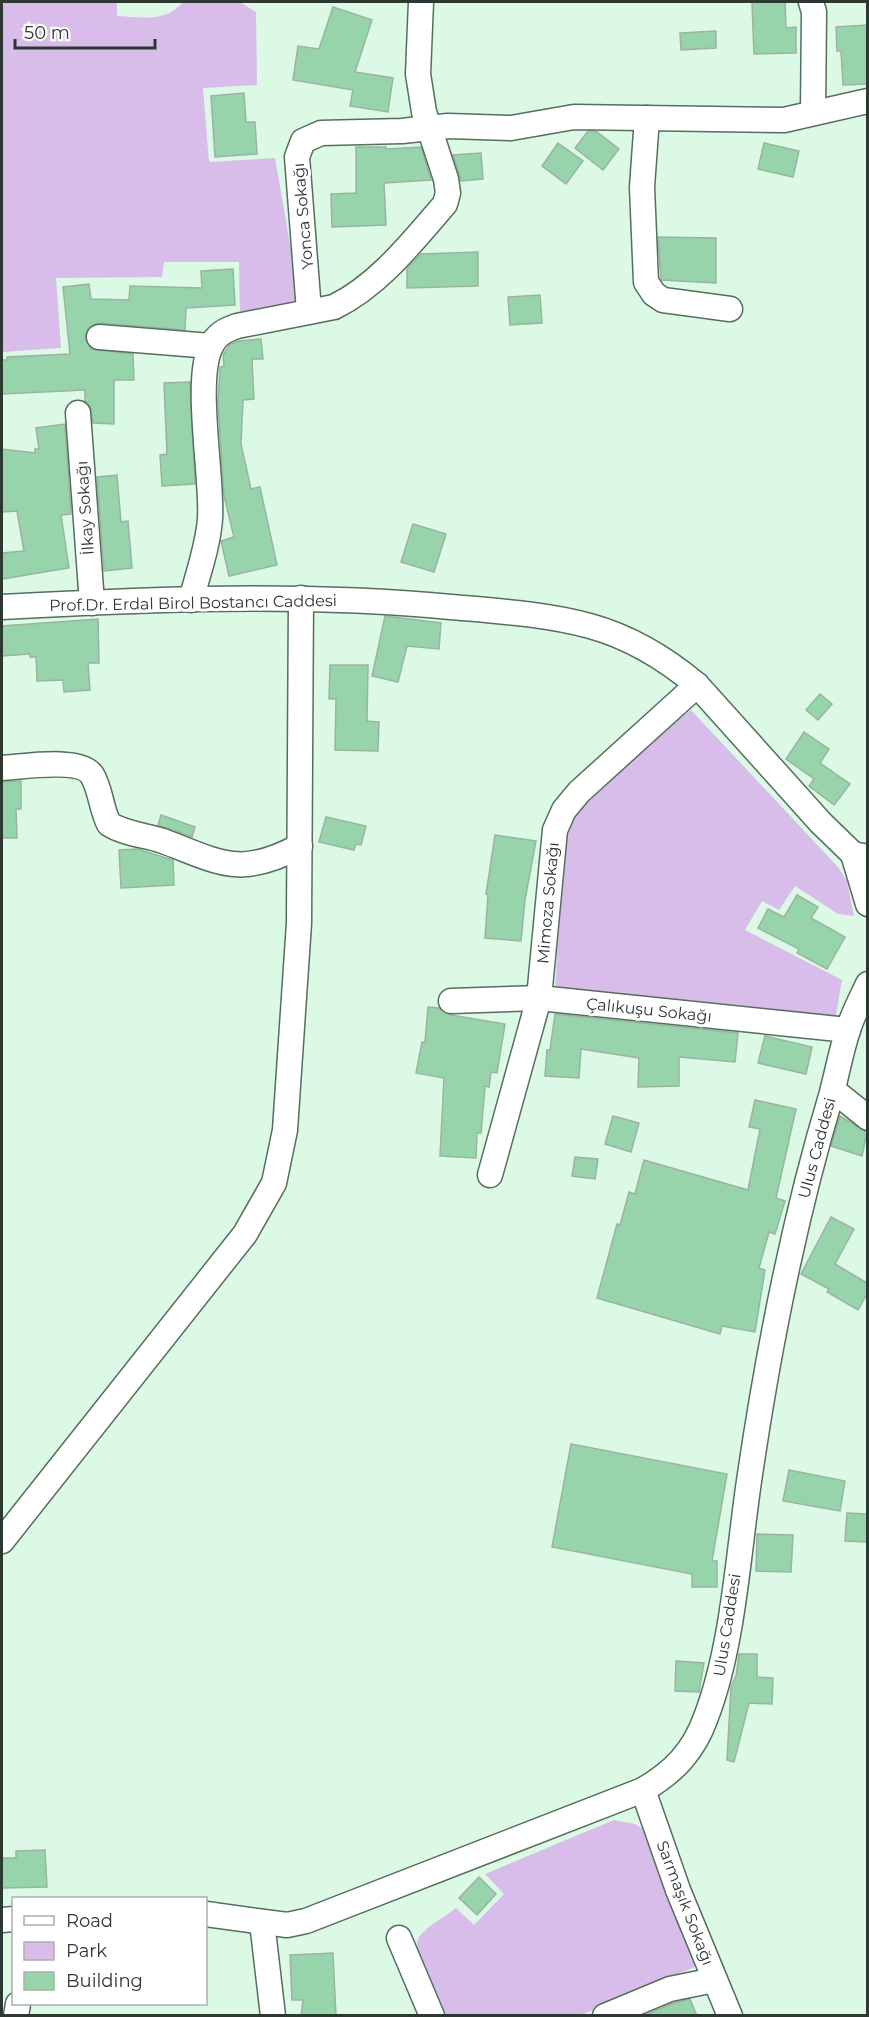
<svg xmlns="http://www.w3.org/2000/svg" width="869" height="2017" font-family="Montserrat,sans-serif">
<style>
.green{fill:#d8bcea}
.building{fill:#97d4ab;stroke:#99b4a1;stroke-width:1.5}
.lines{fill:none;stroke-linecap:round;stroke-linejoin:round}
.minor-casing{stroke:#556e5d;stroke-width:27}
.minor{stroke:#fff;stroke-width:24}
.labels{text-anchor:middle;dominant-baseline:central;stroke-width:6;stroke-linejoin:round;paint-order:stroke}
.street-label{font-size:16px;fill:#2d3831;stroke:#fff}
</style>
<rect width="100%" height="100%" fill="#dcf9e5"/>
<g class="green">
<path d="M2,2h115v14c24,1 49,7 66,-14h57l16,10 1,73 -54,3 6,74 66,-4 16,92 5,57 -56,7 -1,-52h-75l-2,15 -106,1 5,70 -59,4z"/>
<polygon points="691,710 838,867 847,881 854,916 838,914 795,886 779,910 762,901 745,930 842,980 835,1020 555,993 563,843 567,824 578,809 664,729"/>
<path d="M614,1820l21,4 12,7 50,135 -116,49h-139c-6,-14 -32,-66 -23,-78 8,-11 26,-20 37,-29l18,17 30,-31 -19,-20z"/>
</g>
<g class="building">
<polygon points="752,2 785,2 786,28 796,27 796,53 754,54"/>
<polygon points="333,7 372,20 355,72 393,78 388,112 350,106 353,90 293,80 298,46 319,49"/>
<polygon points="867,25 867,84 843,85 841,51 837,51 836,27"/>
<polygon points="716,31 716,48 681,50 680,33"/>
<polygon points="244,93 246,122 255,122 257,154 215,157 211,96"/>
<polygon points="588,131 597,132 619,149 603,170 575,148"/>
<polygon points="558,143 583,161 566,184 542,166"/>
<polygon points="764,143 799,151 793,177 758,169"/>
<polygon points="356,147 386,147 386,149 421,147 431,180 384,183 386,225 332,227 331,194 356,193"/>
<polygon points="481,153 483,179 461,181 453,155"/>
<polygon points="658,237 716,238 716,283 661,280"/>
<polygon points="478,252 478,286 407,288 407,269 421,254"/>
<polygon points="233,269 235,305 186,308 185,330 100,323 88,328 85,336 91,349 133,354 134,380 114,380 114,424 93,423 90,406 85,401 85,390 2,394 2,360 7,360 7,357 70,354 63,287 89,284 91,299 129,300 130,286 202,288 201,271"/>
<polygon points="540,295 542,323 510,325 508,297"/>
<polygon points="261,339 263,359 252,359 254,399 243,400 241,444 251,489 260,487 277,565 229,576 221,541 234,537 224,496 218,403 220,367 224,366 223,355 230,344 238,341"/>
<polygon points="190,382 195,484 162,486 160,455 167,454 164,383"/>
<polygon points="65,424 71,514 61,515 69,568 2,579 2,553 24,551 17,511 2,512 2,449 35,453 35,449 39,449 36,428"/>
<polygon points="117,475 121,522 128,521 132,568 104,571 97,477"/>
<polygon points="413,524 446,534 434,572 401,562"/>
<polygon points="385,616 441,623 439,649 407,646 398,682 372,676"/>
<polygon points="98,619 99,663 88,663 90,690 64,692 63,680 37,681 36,657 30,657 30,654 2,656 2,626"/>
<polygon points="330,665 368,665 367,721 379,722 378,751 335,750 336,699 329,699"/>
<polygon points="820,694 832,704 818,720 806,710"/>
<polygon points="804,732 829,749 820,763 850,784 834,805 809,786 814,779 786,759"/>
<polygon points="21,781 21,809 16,809 17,838 2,838 2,782"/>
<polygon points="161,815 195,827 192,837 158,825"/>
<polygon points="326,817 366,826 361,845 356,844 354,850 319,842"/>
<polygon points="495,835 536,841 525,900 521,941 485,938 488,895 486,894"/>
<polygon points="137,849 173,860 174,885 121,888 119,850"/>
<polygon points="797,895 818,907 811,918 845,937 827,969 797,953 799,949 758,928 768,909 784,917"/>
<polygon points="428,1007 439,1008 451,1015 505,1024 497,1073 491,1072 489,1087 485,1086 481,1133 477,1133 476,1158 440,1156 444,1078 416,1073 422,1042 425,1042"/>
<polygon points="555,1014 738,1033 735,1062 679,1057 679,1086 638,1087 639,1058 581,1049 579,1078 545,1076 547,1050 550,1050"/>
<polygon points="765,1036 812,1047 806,1074 758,1063"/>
<polygon points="755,1100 796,1109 776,1198 785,1201 775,1234 769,1232 759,1268 765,1270 755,1332 722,1326 720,1334 597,1298 617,1224 620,1225 629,1192 635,1194 644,1160 748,1190 760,1129 749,1127"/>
<polygon points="613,1116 639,1123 631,1152 605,1144"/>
<polygon points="840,1116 867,1132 862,1156 831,1146"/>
<polygon points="575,1157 598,1159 595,1179 572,1176"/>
<polygon points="831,1217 854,1229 835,1264 867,1283 867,1294 858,1310 827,1292 829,1289 801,1274"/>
<polygon points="571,1444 727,1474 712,1561 717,1561 717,1587 692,1587 692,1574 552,1547"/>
<polygon points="789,1470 845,1481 840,1511 783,1501"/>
<polygon points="847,1513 867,1514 867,1542 845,1541"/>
<polygon points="757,1534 793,1535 791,1572 756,1571"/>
<polygon points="739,1654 757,1654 757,1677 773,1678 772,1704 749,1703 734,1762 727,1760 731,1687 736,1676"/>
<polygon points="676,1661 704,1663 699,1692 675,1691"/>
<polygon points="45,1850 47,1887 2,1888 2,1858 16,1858 16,1851"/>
<polygon points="479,1877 496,1894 477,1915 459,1898"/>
<polygon points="333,1953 336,2016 301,2016 303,2000 292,2000 290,1955"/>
<polygon points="690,1999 697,2016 643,2016 674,2003"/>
</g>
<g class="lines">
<defs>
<g id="minor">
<polyline points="811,2 814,12 813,113"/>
<polyline points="647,118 642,187 646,282 654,294 663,300 730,309"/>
<polyline points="309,311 297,157 303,141 321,133 402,131 448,126 511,128 574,117 784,120 868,101"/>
<polyline points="99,337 211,346"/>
<polyline points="78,413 92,603"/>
<path d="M191,600c7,-26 17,-54 19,-81 3,-40 -17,-143 2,-175 6,-10 13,-14 25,-18l97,-19c45,-22 79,-66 111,-103l3,-11 -2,-14 -22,-67 -6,-38 3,-72"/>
<path d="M2,607c149,-8 299,-14 449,0 46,4 94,7 139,19 40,11 75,32 107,59l124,138 32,31 15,3"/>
<path d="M2,768c20,-1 78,-11 90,7 9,15 9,34 17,49 16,10 36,11 54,17 58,22 77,37 137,5"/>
<polyline points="853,854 868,904"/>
<polyline points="451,1001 539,998 848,1030"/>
<polyline points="833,1090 868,1118"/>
<polyline points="490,1175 539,998 555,830 564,810 579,792 697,685"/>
<polyline points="2,1541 245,1234 274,1183 285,1130 299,923 301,598"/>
<polyline points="643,1790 678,1890 730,2016"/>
<path d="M206,1914l81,11 19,-4 337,-131c31,-18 51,-39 63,-73 27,-70 32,-161 43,-236 19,-130 44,-259 82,-385 6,-22 10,-45 17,-66 5,-16 13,-31 20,-46"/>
<polyline points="2,1920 14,1919"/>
<polyline points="262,1922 273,2016"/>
<polyline points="399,1938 432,2016"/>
<polyline points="16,2016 18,2004"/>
<polyline points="605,2016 670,1989 714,1980"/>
</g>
</defs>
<use href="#minor" class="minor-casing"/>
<use href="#minor" class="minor"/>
</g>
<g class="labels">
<g class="street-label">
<text transform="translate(303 216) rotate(-95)">Yonca Sokağı</text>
<text transform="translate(85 508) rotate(-94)">İlkay Sokağı</text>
<text transform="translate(193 603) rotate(-1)">Prof.Dr. Erdal Birol Bostancı Caddesi</text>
<text transform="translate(548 903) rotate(-85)">Mimoza Sokağı</text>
<text transform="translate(649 1010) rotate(6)">Çalıkuşu Sokağı</text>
<text transform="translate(817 1148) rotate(-75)">Ulus Caddesi</text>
<text transform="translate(727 1625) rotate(-81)">Ulus Caddesi</text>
<text transform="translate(685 1903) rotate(69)">Sarmaşık Sokağı</text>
</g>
</g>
<rect width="869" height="2017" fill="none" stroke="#2d3831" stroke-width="6"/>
<rect x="12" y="1897" width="195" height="108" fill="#ffffff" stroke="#abafad" stroke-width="1.5"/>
<rect x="24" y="1916" width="30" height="9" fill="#ffffff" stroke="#abafad" stroke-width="1.5"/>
<text x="66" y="1927" font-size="18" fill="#2d3831">Road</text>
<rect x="24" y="1942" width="30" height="18" fill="#d8bcea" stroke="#abafad" stroke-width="1.5"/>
<text x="66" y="1957" font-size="18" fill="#2d3831">Park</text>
<rect x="24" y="1972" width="30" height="18" fill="#97d4ab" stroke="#abafad" stroke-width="1.5"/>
<text x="66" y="1987" font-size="18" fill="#2d3831">Building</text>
<path d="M15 39v9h140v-9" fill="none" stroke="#2d3831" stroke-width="3"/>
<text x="24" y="39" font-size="18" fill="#2d3831" stroke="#ffffff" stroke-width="4.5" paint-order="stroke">50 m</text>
</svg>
